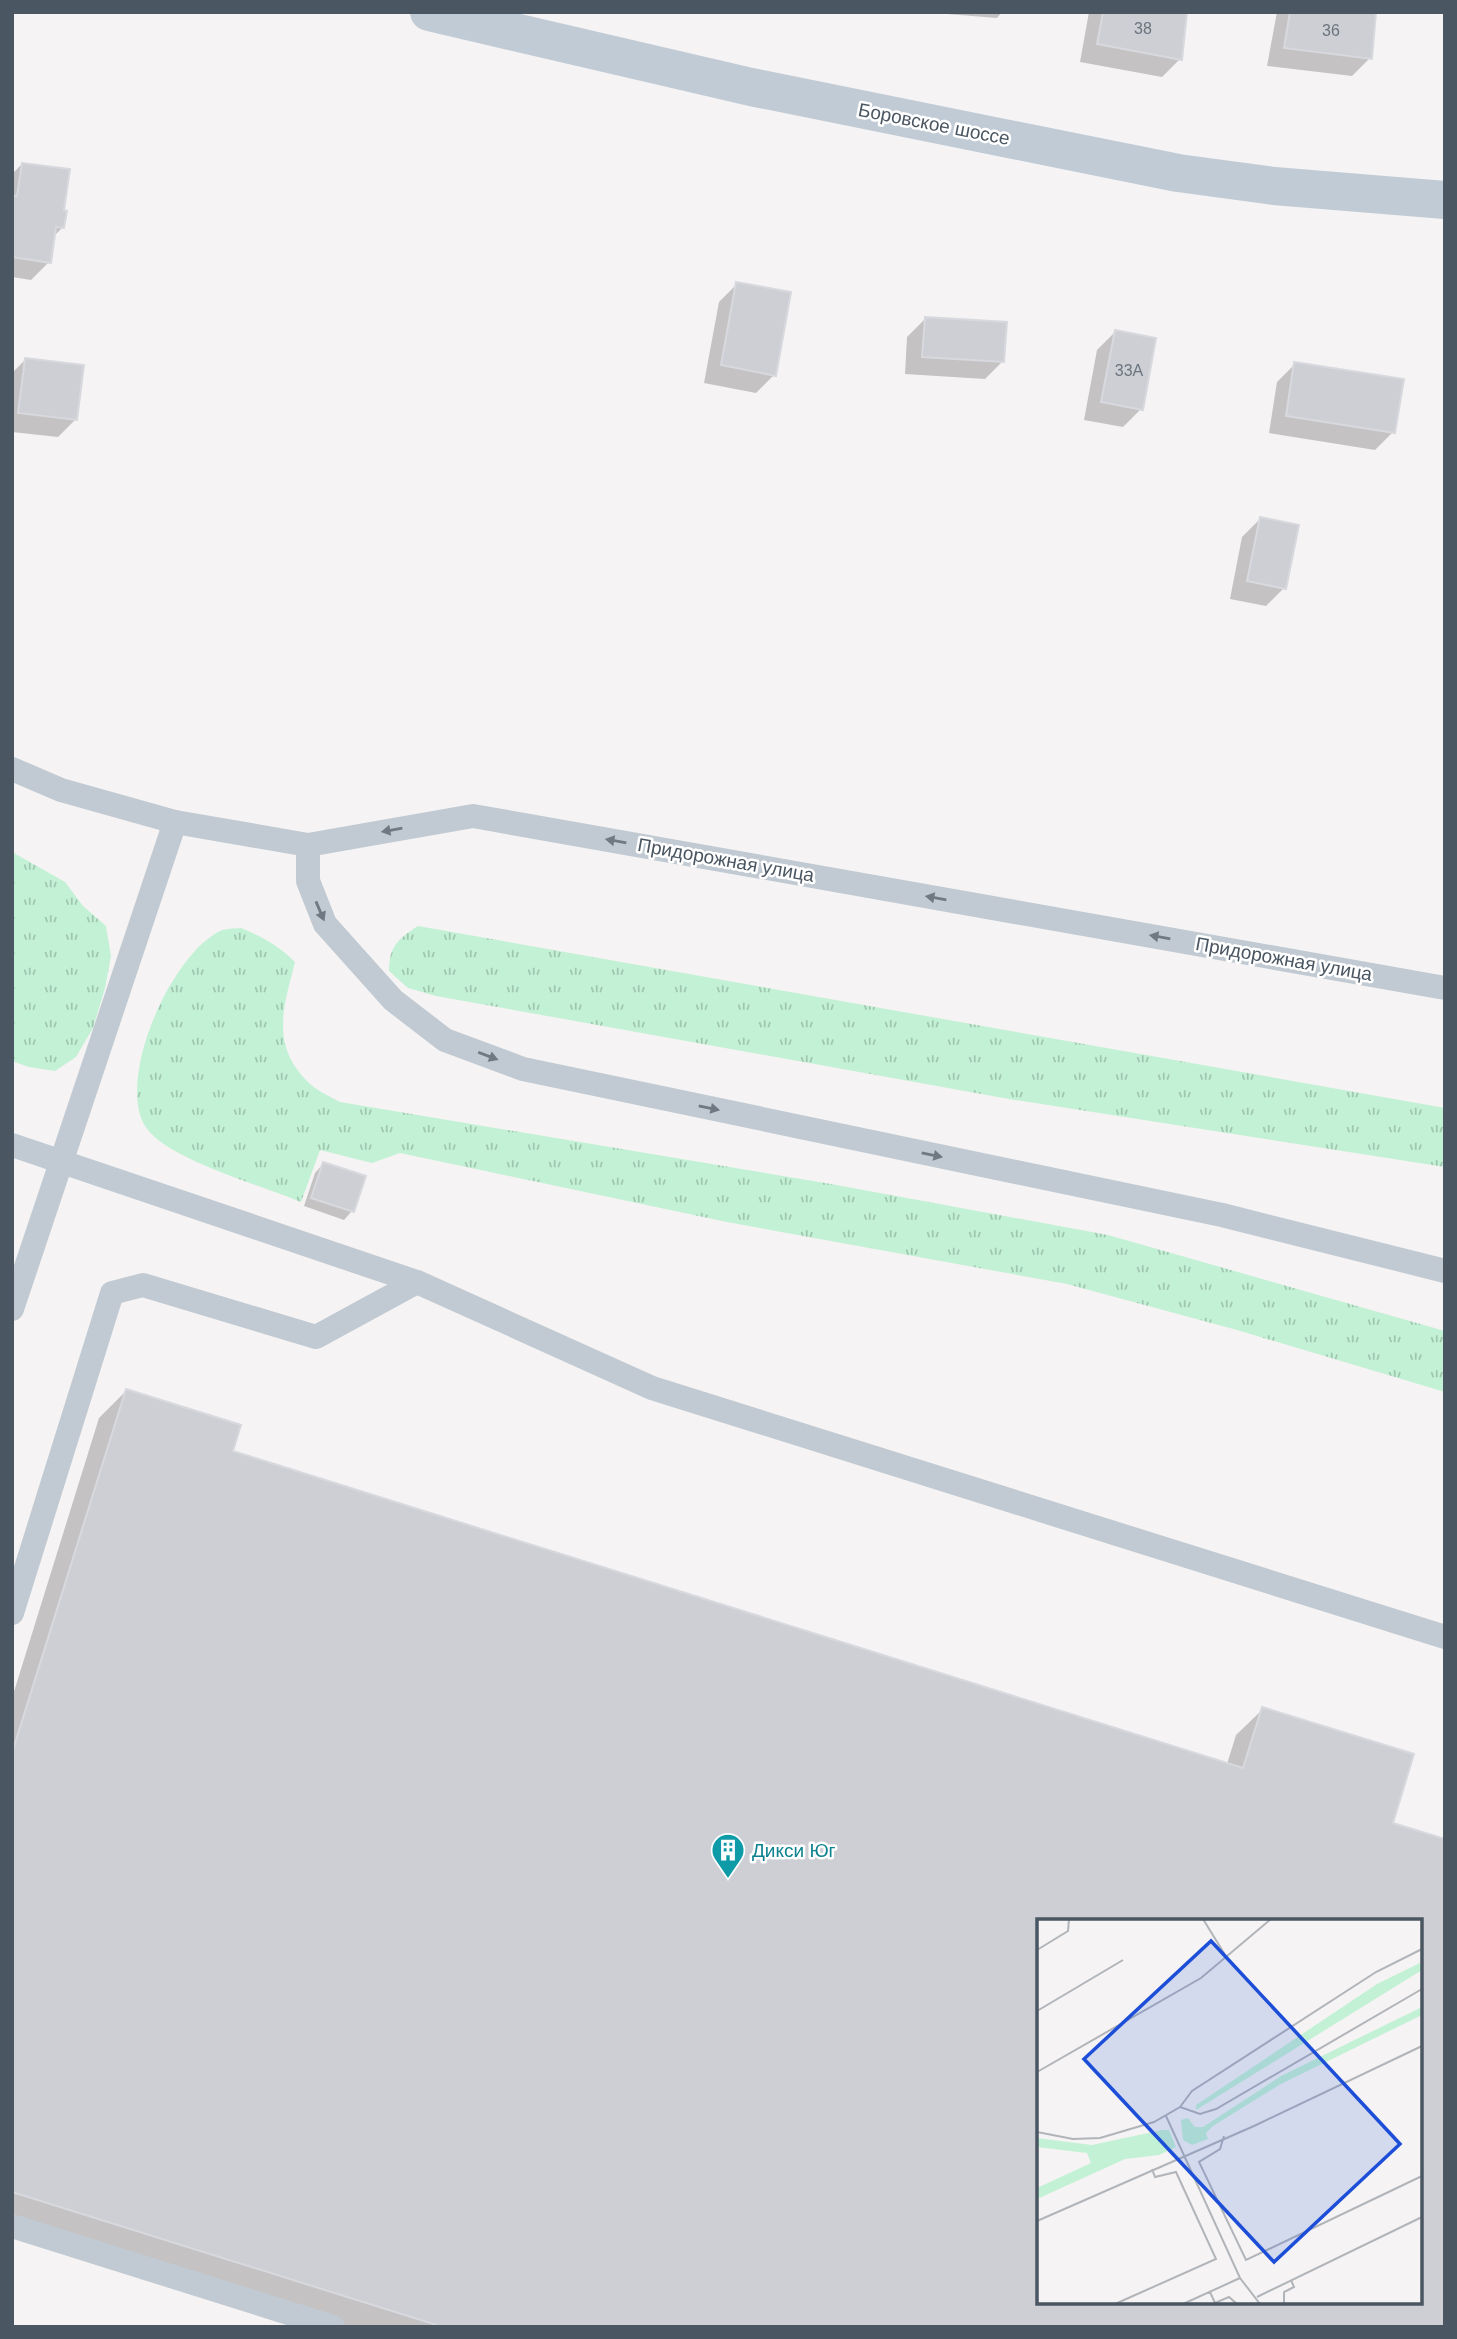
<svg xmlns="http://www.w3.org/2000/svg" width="1457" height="2339" font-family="Helvetica,sans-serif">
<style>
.grass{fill:url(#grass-tufts)}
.shadow{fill:#0003;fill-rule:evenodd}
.building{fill:#cdcfd5;stroke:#d7d9de;stroke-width:2;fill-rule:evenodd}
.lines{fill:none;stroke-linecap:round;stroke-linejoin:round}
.lane{stroke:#c1cad2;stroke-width:24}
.secondary{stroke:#c1cbd6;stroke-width:38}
.oneway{fill:#6e7983}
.labels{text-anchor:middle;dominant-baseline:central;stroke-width:5;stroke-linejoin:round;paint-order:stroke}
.number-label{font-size:16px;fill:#6b747e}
.street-label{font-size:19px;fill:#4a5661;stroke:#fff}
.culture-label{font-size:19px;fill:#0d838f;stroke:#fff;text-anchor:start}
.inset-road{fill:none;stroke:#b1b4b9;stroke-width:2}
.view{fill:#1d4ed8;fill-opacity:0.15;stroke:#1d4ed8;stroke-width:3.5}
.inset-edge{fill:none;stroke:#4a5661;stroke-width:3.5}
</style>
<defs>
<pattern id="grass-tufts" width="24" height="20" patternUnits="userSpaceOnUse" patternTransform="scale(1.75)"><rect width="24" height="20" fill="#c3f1d5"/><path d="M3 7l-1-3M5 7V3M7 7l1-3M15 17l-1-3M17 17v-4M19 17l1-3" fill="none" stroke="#a0c6b0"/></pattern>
</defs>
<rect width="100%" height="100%" fill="#f5f3f3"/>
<g class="grass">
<polygon points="12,852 65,882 83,906 106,926 111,956 105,988 93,1028 76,1057 55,1071 29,1067 12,1061"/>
<path d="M418,926l1027,182v59l-436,-68 -573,-103 -28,-8 -19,-17c0,-25 9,-32 29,-45z"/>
<path d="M241,928c22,9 38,18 54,34 -11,44 -25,81 12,119 8,9 22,15 33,21l491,82 277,51 337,96v61l-208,-62 -170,-46 -340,-62 -327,-69 -28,10 -52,-13 -19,52c-37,-16 -136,-43 -156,-76 -29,-49 27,-172 75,-195 6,-3 15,-2 21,-3z"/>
</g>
<g class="shadow">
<polygon points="922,12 1002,12 997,18"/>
<polygon points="1089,12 1185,12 1180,59 1162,77 1080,62"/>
<polygon points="1277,12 1374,12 1370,58 1352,76 1267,66"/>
<polygon points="22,164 62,211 63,227 52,238 49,262 31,280 12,277 12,174"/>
<polygon points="737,284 774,375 756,393 704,383 719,302"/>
<polygon points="926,318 1003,361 985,379 905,374 907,337"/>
<polygon points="1115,332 1141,409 1123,427 1084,420 1097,350"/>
<polygon points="25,360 76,419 58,437 12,432 12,373"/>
<polygon points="1295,364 1393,432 1375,450 1269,433 1277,382"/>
<polygon points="1260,519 1284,588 1266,606 1230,599 1242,537"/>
<polygon points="323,1164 352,1211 344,1220 304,1206 315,1173"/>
<path d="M126,1391l105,61 996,312 9,-29 27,-26 127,115 55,17v486h-1112l-321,-101v-528l87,-280zM1039,1921h381v381h-381z"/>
</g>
<g class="building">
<polygon points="1103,12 1187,12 1182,60 1097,44"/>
<polygon points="1290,12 1376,12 1372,59 1284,48"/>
<polygon points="22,163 70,169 64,210 67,211 64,228 56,227 51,263 12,257 12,195 17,196"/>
<polygon points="736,282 791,292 776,376 721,365"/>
<polygon points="925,317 1007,322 1004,362 922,357"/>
<polygon points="1115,330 1156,338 1143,410 1101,402"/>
<polygon points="25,358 84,365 77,420 18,413"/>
<polygon points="1294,362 1404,379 1395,433 1286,416"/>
<polygon points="1260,517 1299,525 1286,589 1247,581"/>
<polygon points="323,1162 366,1176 354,1212 311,1198"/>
<path d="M126,1389l115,36 -8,26 1010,317 19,-61 152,47 -21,69 52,16v488h-1002l-431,-135v-439zM1039,1921h381v381h-381z"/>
</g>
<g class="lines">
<g class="lane">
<polyline points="12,769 61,790 175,822 308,845 473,816 1445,988"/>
<polyline points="308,845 308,881 325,924 393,1000 445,1040 523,1069 1222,1215 1445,1271"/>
<polyline points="12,1145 417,1282 652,1388 1445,1637"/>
<polyline points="12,1309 175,822"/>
<polyline points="12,1613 112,1293 143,1285 316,1337 417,1282"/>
<polyline points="12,2226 333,2327"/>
</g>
<polyline class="secondary" points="429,12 751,87 1178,173 1274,186 1445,200"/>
</g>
<defs><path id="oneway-solid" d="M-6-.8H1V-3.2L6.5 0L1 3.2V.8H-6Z" transform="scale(1.75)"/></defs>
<g class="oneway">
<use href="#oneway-solid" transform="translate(392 830) rotate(170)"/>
<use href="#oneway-solid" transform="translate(616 841) rotate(-170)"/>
<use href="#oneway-solid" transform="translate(936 898) rotate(-170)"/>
<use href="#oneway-solid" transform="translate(320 911) rotate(67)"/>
<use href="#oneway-solid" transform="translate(1160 937) rotate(-170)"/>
<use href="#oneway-solid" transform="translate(488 1056) rotate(21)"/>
<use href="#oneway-solid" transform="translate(709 1108) rotate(12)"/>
<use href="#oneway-solid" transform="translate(932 1155) rotate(12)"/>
</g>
<defs>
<symbol id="building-pin" viewBox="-11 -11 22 30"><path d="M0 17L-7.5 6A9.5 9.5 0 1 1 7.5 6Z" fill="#0f9aa8" stroke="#fff"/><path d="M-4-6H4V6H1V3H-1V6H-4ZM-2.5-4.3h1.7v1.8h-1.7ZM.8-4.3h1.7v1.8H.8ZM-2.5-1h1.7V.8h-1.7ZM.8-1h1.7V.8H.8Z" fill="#fff"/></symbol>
</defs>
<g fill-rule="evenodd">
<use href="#building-pin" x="709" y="1831" width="38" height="52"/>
</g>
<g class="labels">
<g class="number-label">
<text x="1143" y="28">38</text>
<text x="1331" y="30">36</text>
<text x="1129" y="370">33А</text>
</g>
<g class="street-label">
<text transform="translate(934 124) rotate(11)">Боровское шоссе</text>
<text transform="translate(726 860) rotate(10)">Придорожная улица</text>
<text transform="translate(1284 959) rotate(10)">Придорожная улица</text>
</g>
<g class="culture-label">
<text x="752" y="1850">Дикси Юг</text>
</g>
</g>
<g transform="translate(1037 1919)">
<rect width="385" height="385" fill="#f5f3f3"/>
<path d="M385,43v8l-226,140v-5l181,-121zM385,88v8l-141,69 -68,42 -7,7 2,6 -16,6 -9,-5 -2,-20 7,-2 7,9h8l78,-51zM125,211h7l7,17 -17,8 -34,4 -88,40v-11l54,-25 -4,-10 -50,-6v-9l55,7z" fill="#c3f1d5"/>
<path class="inset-road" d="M166,0l24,39M0,31l31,-19 1,-12M0,92l86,-51M0,153l164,-94 70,-59M143,188l20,7 16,-5 206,-120M129,197l74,162 20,26M0,213l36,7 27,-1 54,-16 26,-15 12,-16 184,-119 46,-23M187,217l-4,13 -21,13 47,98 176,-84M0,302l217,-95 168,-80M173,373l5,11 14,-6 8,7M220,378l165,-80M78,385l101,-45 -40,-87 -21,5 -3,-8M146,385l57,-26M247,385v-12l10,-5 -3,-7"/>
<path class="view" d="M174,22l189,203 -126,118 -190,-203z"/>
<rect width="385" height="385" class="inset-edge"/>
</g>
<rect width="1457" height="2339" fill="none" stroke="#4a5661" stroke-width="28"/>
</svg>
